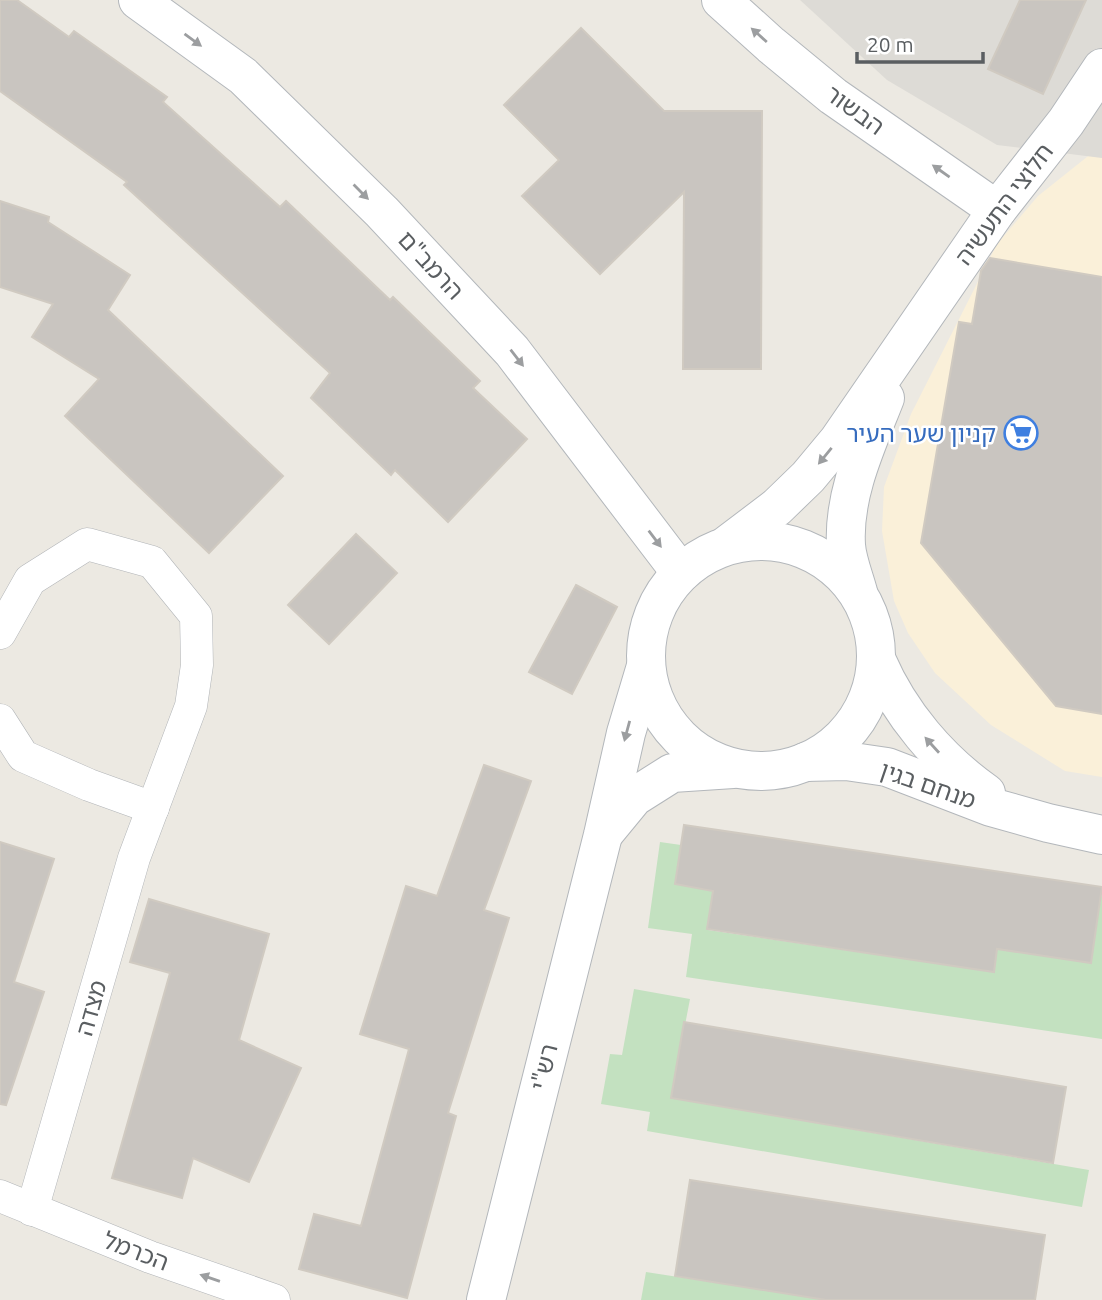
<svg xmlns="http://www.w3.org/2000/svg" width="1102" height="1300" font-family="Ubuntu,'Noto Sans Hebrew',sans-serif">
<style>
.commercial{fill:#faf0d9}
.industrial{fill:#dddbd6}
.green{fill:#c3e1c0}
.building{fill:#c9c5c0;stroke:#d0cac1;stroke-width:2}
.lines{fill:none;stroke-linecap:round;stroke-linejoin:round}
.street-casing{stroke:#b2b5b8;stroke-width:33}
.secondary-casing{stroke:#b3b7bb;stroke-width:40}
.street{stroke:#fff;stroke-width:32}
.secondary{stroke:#fff;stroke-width:38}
.oneway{fill:#9c9ea0}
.labels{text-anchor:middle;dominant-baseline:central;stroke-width:5;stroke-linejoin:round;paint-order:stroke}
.street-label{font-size:24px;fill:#5a5e61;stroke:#fff}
.shop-label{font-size:24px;fill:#366cbe;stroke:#fff;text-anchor:end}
</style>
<rect width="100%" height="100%" fill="#ece9e2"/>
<polygon class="commercial" points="1102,145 1102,777 1065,771 991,725 935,673 908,633 894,601 882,531 884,487 911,414 997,244 1038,196"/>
<polygon class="industrial" points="800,0 1102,0 1102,158 997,145 887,80"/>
<g class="green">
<polygon points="660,842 681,845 675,884 713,891 708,930 994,972 997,949 1091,963 1102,891 1102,1039 686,977 692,934 648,928"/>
<polygon points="634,989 690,999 671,1098 1089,1170 1082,1207 647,1131 650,1112 601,1104 610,1054 622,1055"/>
<polygon points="646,1272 826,1300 641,1300"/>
</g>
<g class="building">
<polygon points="0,0 17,0 69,37 74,31 167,97 163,102 280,207 286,201 390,300 393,297 480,381 473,388 527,439 448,522 395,470 391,475 311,398 330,373 124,185 127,182 0,91"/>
<polygon points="1020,0 1086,0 1043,94 988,69"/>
<polygon points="581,28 664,111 762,111 761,369 683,369 684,192 600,274 522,196 559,160 504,105"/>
<polygon points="0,201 49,217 48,222 130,275 108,310 283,476 209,553 65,416 99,379 32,337 53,304 0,287"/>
<polygon points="990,258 1102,277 1102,714 1056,706 921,543 959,322 972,324 981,271"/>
<polygon points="356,534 397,573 329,644 288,605"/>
<polygon points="576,585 617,607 572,694 529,672"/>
<polygon points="484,765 531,781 484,910 509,918 448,1113 456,1116 407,1298 299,1269 314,1214 361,1226 409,1049 360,1034 406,886 437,896"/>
<polygon points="684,825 1102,887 1091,963 997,949 994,972 707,929 713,891 675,884"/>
<polygon points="0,842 54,859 14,982 44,992 6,1105 0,1104"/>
<polygon points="149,899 269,934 239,1040 301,1068 249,1182 193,1158 182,1198 112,1178 170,973 130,962"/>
<polygon points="684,1022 1066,1087 1053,1163 671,1098"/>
<polygon points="690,1180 1045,1235 1035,1300 826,1300 675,1276"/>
</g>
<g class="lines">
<defs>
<g id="street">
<polyline points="0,633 30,580 87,544 152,562 196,616 197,665 191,706 134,858 32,1210"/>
<polyline points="0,720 23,756 89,785 153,808"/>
<polyline points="0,1196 150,1257 274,1300"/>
</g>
<g id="secondary">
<polyline points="138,0 243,76 382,212 512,351 681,573"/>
<polyline points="721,0 771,45 833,96 997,210"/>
<circle cx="761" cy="656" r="115"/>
<polyline points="727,545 777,507 808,477 838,441 997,210 1066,122 1102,68"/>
<path d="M858,592c-4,-15 -11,-32 -12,-47 -3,-51 21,-101 39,-147"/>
<path d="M877,661c23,53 62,99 109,132"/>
<polyline points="805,762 846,761 887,767 991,807 1048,823 1102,835"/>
<polyline points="606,831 634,797 672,773 733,769"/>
<polyline points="486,1300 603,835 626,733 646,666"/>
</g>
</defs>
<use href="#street" class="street-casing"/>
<use href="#secondary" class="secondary-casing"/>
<use href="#street" class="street"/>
<use href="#secondary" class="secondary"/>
</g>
<defs><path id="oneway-solid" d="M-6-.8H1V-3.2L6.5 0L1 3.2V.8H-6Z" transform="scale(1.75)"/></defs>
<g class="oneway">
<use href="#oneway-solid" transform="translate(759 35) rotate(-138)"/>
<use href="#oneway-solid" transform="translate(193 40) rotate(36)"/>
<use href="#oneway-solid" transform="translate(941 171) rotate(-145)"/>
<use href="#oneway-solid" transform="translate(361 192) rotate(45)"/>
<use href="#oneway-solid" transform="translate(517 358) rotate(52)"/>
<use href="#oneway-solid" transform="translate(825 456) rotate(129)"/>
<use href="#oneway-solid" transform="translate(655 539) rotate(53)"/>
<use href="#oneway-solid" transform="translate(627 731) rotate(105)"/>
<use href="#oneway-solid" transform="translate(932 745) rotate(-132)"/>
<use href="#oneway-solid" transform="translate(210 1278) rotate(-161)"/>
</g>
<defs>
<symbol id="supermarket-ring" viewBox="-11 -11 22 22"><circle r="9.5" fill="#fff" stroke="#3f7fe0" stroke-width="1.5"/><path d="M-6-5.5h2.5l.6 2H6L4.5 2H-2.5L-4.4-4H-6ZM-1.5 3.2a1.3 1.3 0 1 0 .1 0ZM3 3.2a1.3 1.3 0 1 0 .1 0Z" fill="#3f7fe0"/></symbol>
</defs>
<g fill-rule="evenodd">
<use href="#supermarket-ring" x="1002" y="414" width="38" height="38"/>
</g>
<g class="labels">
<g class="street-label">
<text transform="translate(855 110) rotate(36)">הבשור</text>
<text transform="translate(1004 204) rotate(-53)">חלוצי התעשיה</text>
<text transform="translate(431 265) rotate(47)">הרמב"ם</text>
<text transform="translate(928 785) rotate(19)">מנחם בגין</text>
<text transform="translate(91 1008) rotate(-74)">מצדה</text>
<text transform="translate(544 1067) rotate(-76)">רש"י</text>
<text transform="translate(136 1251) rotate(21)">הכרמל</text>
</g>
<g class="shop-label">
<text x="996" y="433">קניון שער העיר</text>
</g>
</g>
<path d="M857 52v10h126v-10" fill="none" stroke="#5a5e61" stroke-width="3.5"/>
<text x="867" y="52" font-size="21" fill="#5a5e61" stroke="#ffffff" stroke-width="5" paint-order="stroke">20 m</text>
</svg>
